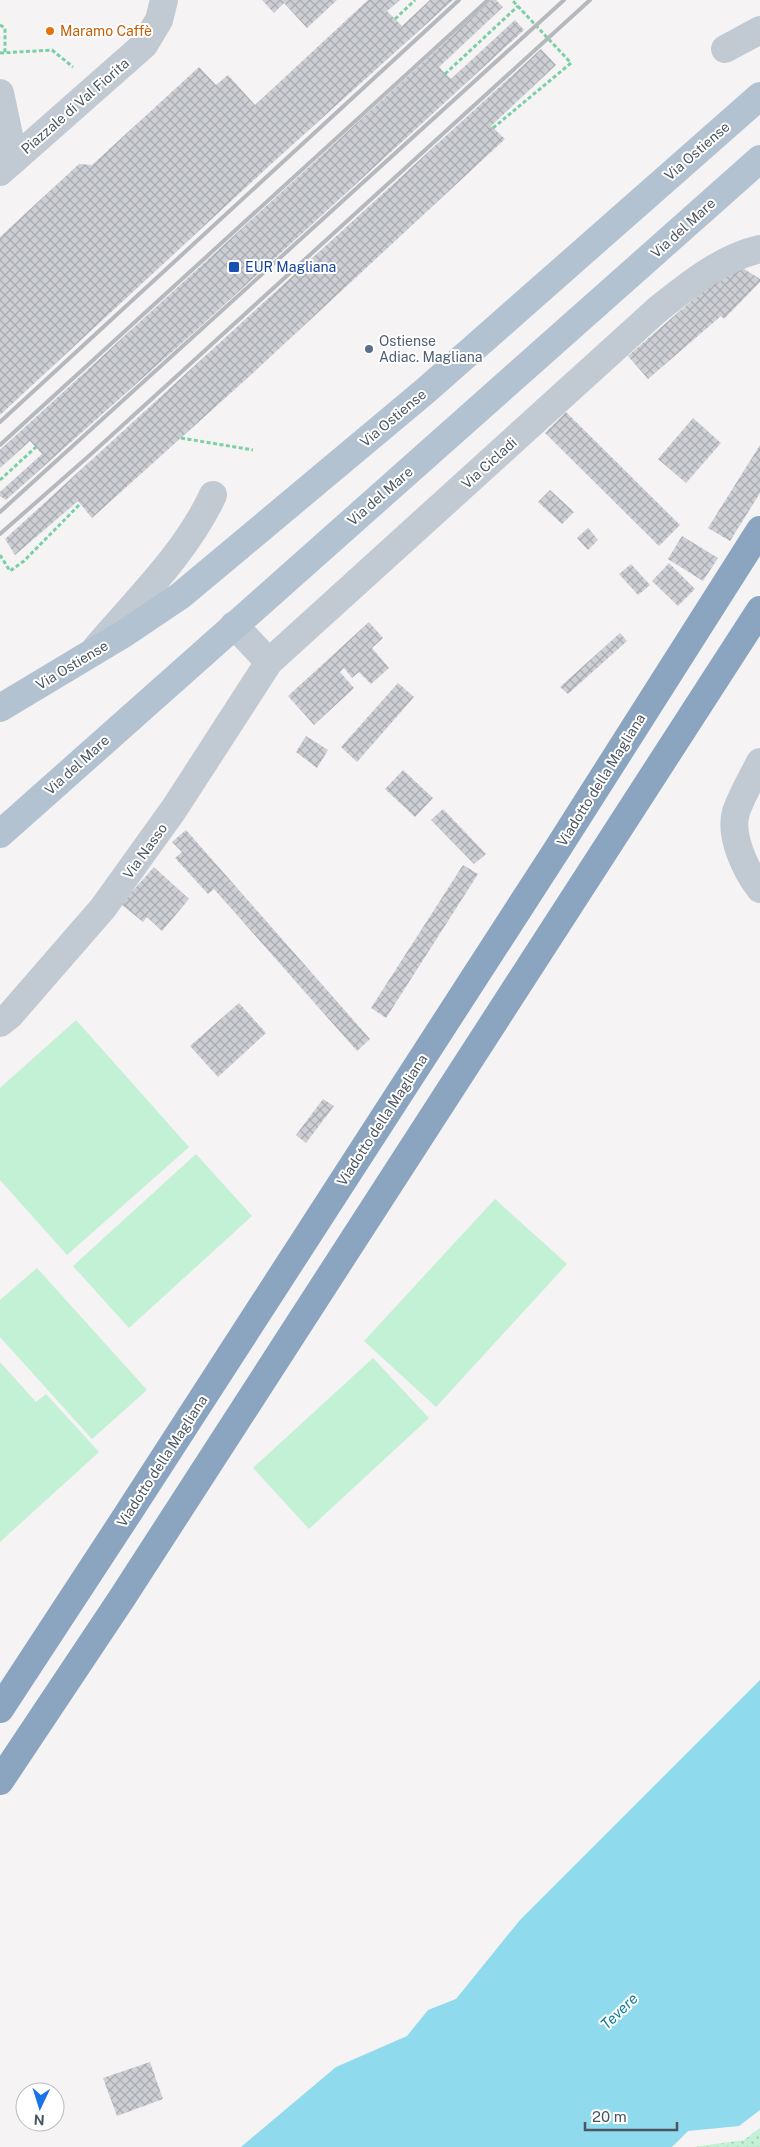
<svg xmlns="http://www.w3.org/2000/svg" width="760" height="2147" font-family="'Public Sans',sans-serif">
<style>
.green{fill:url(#green-dots)}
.pitch{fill:#c3f1d5}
.water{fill:#90daee}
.building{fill:url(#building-cross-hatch)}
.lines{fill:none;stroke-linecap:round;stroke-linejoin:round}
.path{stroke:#7ad0a6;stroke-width:3;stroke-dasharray:4 2.5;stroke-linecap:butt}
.minor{stroke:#c1cad2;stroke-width:28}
.major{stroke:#b3c2d1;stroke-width:28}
.highway{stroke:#8ba5c1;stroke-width:28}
.rail{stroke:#b5b8bd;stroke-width:4}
.food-dot{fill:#e8710a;stroke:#fff;stroke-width:2}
.transit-dot{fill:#1a4fb4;stroke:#fff;stroke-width:2}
.service-dot{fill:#5c6f8a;stroke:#fff;stroke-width:2}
.labels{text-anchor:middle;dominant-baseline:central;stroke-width:4;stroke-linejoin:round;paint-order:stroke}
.food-label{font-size:14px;fill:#c56008;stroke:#fff;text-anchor:start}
.street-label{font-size:14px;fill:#4a5661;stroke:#fff}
.transit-label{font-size:14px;fill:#164399;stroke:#fff;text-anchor:start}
.service-label{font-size:14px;fill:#4e5e75;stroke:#fff;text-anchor:start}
.water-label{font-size:15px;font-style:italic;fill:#0c7c9b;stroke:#fff}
</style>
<defs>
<pattern id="green-dots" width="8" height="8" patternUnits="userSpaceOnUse" patternTransform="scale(1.25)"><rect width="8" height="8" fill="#c3f1d5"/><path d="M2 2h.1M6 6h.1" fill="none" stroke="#a0c6b0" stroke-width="1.8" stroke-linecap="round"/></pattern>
<pattern id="building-cross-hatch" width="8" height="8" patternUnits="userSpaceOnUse" patternTransform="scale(1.25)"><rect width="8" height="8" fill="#cdcfd5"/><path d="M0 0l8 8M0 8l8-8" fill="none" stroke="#a8abb0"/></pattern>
</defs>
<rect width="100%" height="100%" fill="#f5f3f3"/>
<polygon class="green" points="760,2128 760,2147 693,2147 744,2140"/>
<g class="pitch">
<polygon points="76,1020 189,1147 67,1255 0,1180 0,1088"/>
<polygon points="196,1154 252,1216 129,1328 73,1266"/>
<polygon points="495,1199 567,1264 436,1407 364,1341"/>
<polygon points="37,1268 147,1390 92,1439 0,1337 0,1300"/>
<polygon points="373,1358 429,1418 309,1529 253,1468"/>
<polygon points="0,1362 36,1402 46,1394 99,1452 0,1542"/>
</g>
<polygon class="water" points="760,1680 760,2110 739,2126 688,2131 672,2147 241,2147 336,2067 407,2036 428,2010 456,1999 520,1920"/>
<g class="building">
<polygon points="262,0 337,0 307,28 284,3 274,13"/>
<polygon points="368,0 400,0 387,11 402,26 430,0 453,0 269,166 0,415 0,237 79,164 92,165 199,67 216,85 228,75 255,105"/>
<polygon points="491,0 496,0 503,7 439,67 451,79 515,20 524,30 201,326 6,500 0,496 0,492 42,454 30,441 0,468 0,450"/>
<polygon points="541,49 556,65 491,126 505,139 253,373 92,518 78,501 15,555 5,539"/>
<polygon points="735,263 760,279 760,282 724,319 721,316 648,379 628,356"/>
<polygon points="566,412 680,525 659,546 545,433"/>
<polygon points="693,418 721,443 686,483 658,459"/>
<polygon points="760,445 760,493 730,541 708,528"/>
<polygon points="550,490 574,512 562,524 538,502"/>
<polygon points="588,528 598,540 588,550 577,538"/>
<polygon points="682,536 718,558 703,581 668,559"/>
<polygon points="669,563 695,589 678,606 652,581"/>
<polygon points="631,564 650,585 638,595 619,574"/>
<polygon points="369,622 383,638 372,648 389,668 371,684 359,672 352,678 344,668 340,672 354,688 314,725 288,696"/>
<polygon points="620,633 627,641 568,694 560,687"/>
<polygon points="398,683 414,697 357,762 341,747"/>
<polygon points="306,736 328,750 317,768 296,752"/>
<polygon points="403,770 433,798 415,817 385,789"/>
<polygon points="443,809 486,854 474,864 431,820"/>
<polygon points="186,830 370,1039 357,1051 214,889 208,894 175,858 182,852 172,842"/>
<polygon points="463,865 478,874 386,1018 371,1008"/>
<polygon points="154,867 189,899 162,931 147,917 143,922 121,904"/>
<polygon points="239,1003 266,1033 218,1077 190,1046"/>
<polygon points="323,1099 334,1106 306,1143 296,1135"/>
<polygon points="150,2062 163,2099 117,2116 103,2078"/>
</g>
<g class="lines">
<g class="path">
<polyline points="395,19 415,0"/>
<polyline points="0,25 5,28 5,53"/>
<polyline points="0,53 52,50 73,67"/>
<polyline points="445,74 518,6"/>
<polyline points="493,128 571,63 512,0"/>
<polyline points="181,438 253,450"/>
<polyline points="0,480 36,447"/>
<polyline points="0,555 10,571 24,561 80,504"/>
</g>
<g class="minor">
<polyline points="725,49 760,30"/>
<polyline points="0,93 14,159"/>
<polyline points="0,172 144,45 159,20 164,0"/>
<polyline points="234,625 269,662"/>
<path d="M96,648c41,-48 90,-95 117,-153"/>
<path d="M760,762c-8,16 -18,33 -24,50 -7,24 10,59 24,77"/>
<path d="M0,1023l10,-8 93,-107 71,-99 95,-147 388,-352c31,-25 64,-52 103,-61"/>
</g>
<g class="major">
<polyline points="0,708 125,633 180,596 424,392 760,96"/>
<polyline points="0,834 760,159"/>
</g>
<g class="highway">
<polyline points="0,1709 127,1515 558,848 760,530"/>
<polyline points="0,1781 122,1598 760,610"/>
</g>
<g class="rail">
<polyline points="0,422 459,0"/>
<polyline points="0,445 488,0"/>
<polyline points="0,512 564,0"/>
<polyline points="0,534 90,455 590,0"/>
</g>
</g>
<circle class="food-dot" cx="50" cy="31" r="5"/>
<rect class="transit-dot" x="228" y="261" width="12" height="12" rx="2.5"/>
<circle class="service-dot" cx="369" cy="349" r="5"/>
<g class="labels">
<g class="food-label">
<text x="60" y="31">Maramo Caffè</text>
</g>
<g class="street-label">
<text transform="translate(75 106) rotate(-41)">Piazzale di Val Fiorita</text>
<text transform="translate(697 151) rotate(-41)">Via Ostiense</text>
<text transform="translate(683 228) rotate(-42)">Via del Mare</text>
<text transform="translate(393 418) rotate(-40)">Via Ostiense</text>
<text transform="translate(489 463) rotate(-42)">Via Cicladi</text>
<text transform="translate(380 496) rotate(-41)">Via del Mare</text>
<text transform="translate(72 665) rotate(-31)">Via Ostiense</text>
<text transform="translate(77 765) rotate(-42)">Via del Mare</text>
<text transform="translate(601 780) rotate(-58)">Viadotto della Magliana</text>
<text transform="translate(145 851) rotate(-54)">Via Nasso</text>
<text transform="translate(382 1120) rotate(-57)">Viadotto della Magliana</text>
<text transform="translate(162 1461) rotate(-57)">Viadotto della Magliana</text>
</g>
<g class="transit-label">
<text x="245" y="267">EUR Magliana</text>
</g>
<g class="service-label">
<text x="379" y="341">Ostiense<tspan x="379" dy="16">Adiac. Magliana</tspan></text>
</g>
<g class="water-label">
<text transform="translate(619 2011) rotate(-44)">Tevere</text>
</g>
</g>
<g transform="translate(40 2107) rotate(184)"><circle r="24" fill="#ffffff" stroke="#b7bbc0"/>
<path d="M0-4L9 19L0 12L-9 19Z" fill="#1a73e8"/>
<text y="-8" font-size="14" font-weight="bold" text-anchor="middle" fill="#4a5661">N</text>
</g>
<path d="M585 2122v8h92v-8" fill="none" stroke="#4a5661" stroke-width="2.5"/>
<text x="592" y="2122" font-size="15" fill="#4a5661" stroke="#ffffff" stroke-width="4" paint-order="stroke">20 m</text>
</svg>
